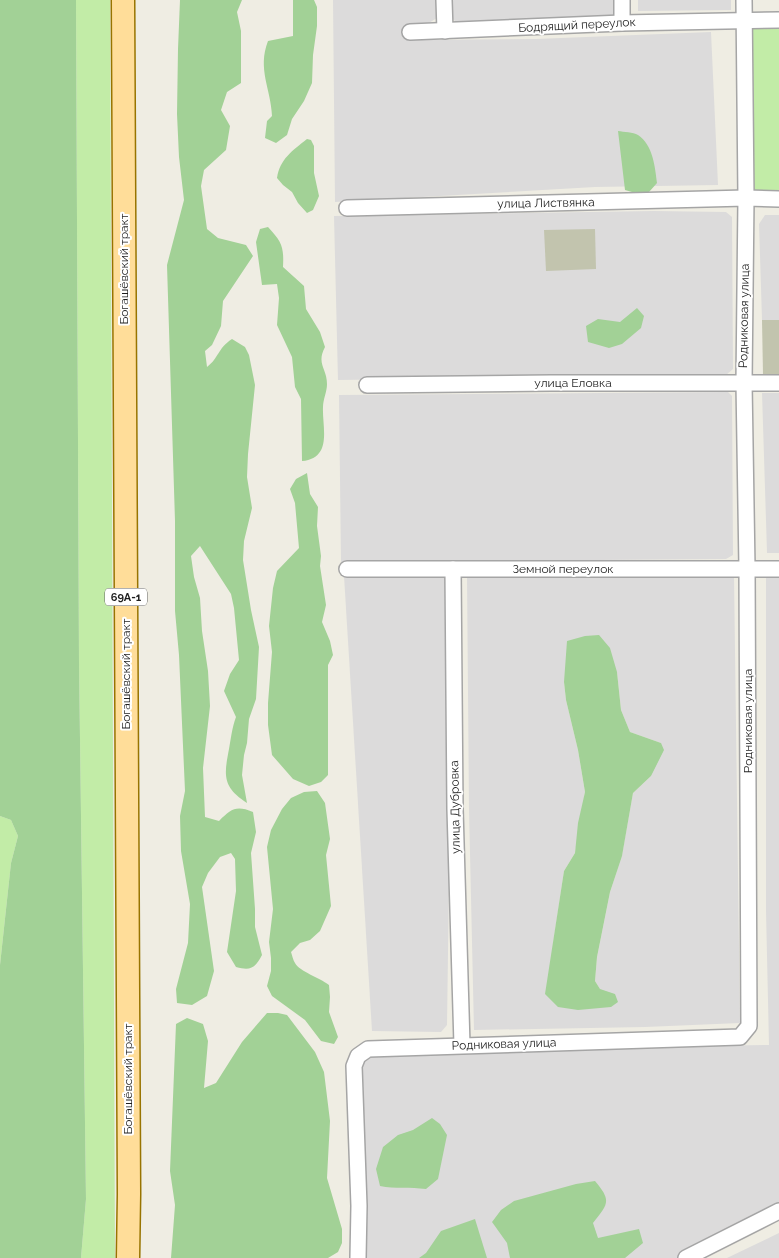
<svg xmlns="http://www.w3.org/2000/svg" width="779" height="1258" font-family="Raleway,sans-serif">
<style>
.residential{fill:#dcdbdb;fill-rule:evenodd}
.construction{fill:#c2c4ae}
.grass{fill:#c2eca7}
.forest{fill:#a2d196}
.lines{fill:none;stroke-linecap:round;stroke-linejoin:round}
.minor-casing{stroke:#a5a5a5;stroke-width:18}
.primary-casing{stroke:#987400;stroke-width:25}
.minor{stroke:#fff;stroke-width:15}
.primary{stroke:#fd9;stroke-width:22}
.labels{text-anchor:middle;dominant-baseline:central;stroke-width:4;stroke-linejoin:round;paint-order:stroke}
.shield{fill:#fff;stroke:#626262;stroke-width:1}
.shield-label{font-size:11px;font-weight:bold;fill:#1e1e1e}
.street-label{font-size:12px;fill:#1e1e1e;stroke:#fff}
</style>
<rect width="100%" height="100%" fill="#efede3"/>
<g class="residential">
<polygon points="333,0 437,0 437,18 427,24 405,27 406,40 536,39 711,32 718,185 595,187 335,202"/>
<polygon points="452,0 614,0 615,22 460,26 452,18"/>
<polygon points="638,0 731,0 731,10 638,11"/>
<polygon points="654,211 726,212 732,217 733,369 726,375 338,380 334,216"/>
<polygon points="765,215 779,215 779,320 762,320 759,224"/>
<polygon points="728,392 732,396 733,555 726,559 341,562 339,395"/>
<polygon points="762,393 779,393 779,553 767,553"/>
<polygon points="766,574 779,574 779,1206 677,1258 362,1258 361,1064 372,1052 769,1045 766,911"/>
<polygon points="446,575 450,809 447,1025 441,1032 372,1031 344,576"/>
<path d="M467,575l267,1 6,447 -95,4 -171,3 -5,-221zM617,672l4,38 9,22 31,11 -10,33 -18,17 -11,62 -12,37 -13,65 -2,24 5,8 -47,-45 11,-73 11,-18 10,-61 -7,-42 -12,-50 -2,-18z"/>
<polygon points="779,1233 779,1258 727,1258"/>
</g>
<g class="construction">
<polygon points="595,229 596,269 546,271 544,230"/>
<polygon points="762,320 779,320 779,376 763,375"/>
</g>
<g class="grass">
<polygon points="76,0 110,0 115,1258 81,1258 86,1199 79,662"/>
<polygon points="779,24 779,197 752,192 751,31 753,26"/>
<polygon points="0,816 11,820 18,836 11,863 0,965"/>
</g>
<g class="forest">
<polygon points="0,0 76,0 79,662 86,1199 81,1258 0,1258 0,965 11,863 18,836 11,820 0,816"/>
<path d="M180,0h62l-5,12 4,19v52l-14,9 -6,18 9,16 -4,24 -22,20 -3,16 6,43 11,9 28,7 7,11 -30,45 -2,25 -9,19 -7,6 2,16c12,-9 10,-18 25,-28l13,8 4,8 6,30 -7,69 -1,23 5,31 -8,33 -1,19 8,50 8,37 -3,52 -7,20 -2,24 -3,12 -2,20 5,28c-25,-16 -23,-28 -18,-54 2,-11 3,-21 7,-32l-12,-26 6,-17 9,-14 -5,-52 -3,-14 -31,-48 -9,10 3,21 6,21 2,33 6,40 2,35 -7,62 2,49 14,4c12,-12 17,-16 34,-9l3,20 -5,21 4,56v18l7,28c-7,13 -11,16 -26,12l-9,-15 9,-61 -1,-32 -4,-6 -11,4 -12,16 -6,14 12,84 -7,25 -15,9 -15,-2 -1,-14 12,-46 2,-39 -9,-53 -1,-35 5,-25 -6,-136 -4,-44v-90l-8,-256 17,-65 -5,-43 -2,-43 1,-65z"/>
<path d="M293,0h21l3,7v19l-4,29 -1,28 -8,18 -12,18 -5,16 -11,8 -11,-5 2,-17 5,-5c-1,-27 -15,-47 -4,-75l25,-5z"/>
<path d="M618,131c6,1 15,1 20,4 15,10 17,32 19,48l-8,9 -10,2 -14,-4z"/>
<path d="M307,139l4,1 3,6v27l5,23 -6,14 -6,3 -9,-10 -6,-11 -9,-7 -6,-7c3,-19 15,-27 30,-39z"/>
<path d="M268,227c14,15 16,20 15,40l21,19 2,23 14,23 5,15c-9,17 2,21 2,37 0,8 -4,15 -4,23 -1,20 10,51 -21,54l-1,-62 -6,-12 -3,-30 -15,-32 2,-27 -2,-14 -15,1 -6,-43 4,-13z"/>
<polygon points="637,308 644,316 641,328 622,344 609,348 588,342 586,326 598,319 620,322"/>
<polygon points="307,473 310,494 318,507 317,526 321,556 320,566 326,605 322,622 330,641 333,655 328,665 328,775 321,782 309,786 293,779 272,755 268,725 268,703 272,652 269,626 273,588 277,571 299,548 295,503 290,489 296,479"/>
<polygon points="599,635 610,648 617,672 621,710 630,732 661,743 664,750 651,776 633,793 622,856 610,892 597,957 595,981 600,989 615,994 618,1002 611,1007 578,1010 558,1007 545,994 564,871 575,853 578,823 585,792 578,750 566,700 564,682 567,641 585,636"/>
<path d="M317,791l8,12 5,36 -4,16 5,51 -11,25 -10,9 -10,3 -9,9c1,3 2,8 4,11 5,9 24,14 34,22l1,12 -1,15 9,25 -4,7 -13,-3 -16,-21 -33,-24 -5,-10 4,-15v-13l-2,-16 4,-33 -6,-62 4,-17 11,-21 9,-11 13,-6z"/>
<polygon points="267,1013 278,1013 287,1015 315,1052 324,1072 330,1121 327,1178 342,1229 342,1243 338,1252 328,1258 171,1258 175,1205 170,1171 176,1024 187,1018 203,1024 208,1041 204,1088 216,1083 242,1042"/>
<path d="M432,1118l8,6 7,11 -9,44 -12,10c-16,-2 -31,0 -46,-3l-4,-17 7,-22 15,-12 15,-5z"/>
<path d="M595,1181c17,20 13,23 -2,42l5,15 41,-9 4,14 -18,15h-115l-3,-15 -15,-21 9,-12 13,-9 62,-17z"/>
<polygon points="475,1219 487,1258 419,1258 426,1253 441,1231"/>
</g>
<g class="lines">
<defs>
<g id="minor">
<polyline points="444,0 445,31"/>
<polyline points="622,23 622,0"/>
<polyline points="410,32 622,23 779,20"/>
<polyline points="347,208 746,198 779,199"/>
<polyline points="367,385 551,383 779,383"/>
<polyline points="347,569 779,569"/>
<polyline points="453,569 455,809 462,1045"/>
<polyline points="358,1258 359,1206 354,1066 358,1056 368,1049 740,1037 749,1026 747,568 744,383 746,198 744,0"/>
<polyline points="686,1258 779,1211"/>
</g>
<polyline id="primary" points="123,0 129,1194 128,1258"/>
</defs>
<use href="#minor" class="minor-casing"/>
<use href="#primary" class="primary-casing"/>
<use href="#minor" class="minor"/>
<use href="#primary" class="primary"/>
</g>
<g class="labels">
<rect class="shield" x="105" y="588.5" width="42" height="17" rx="4"/>
<g class="shield-label">
<text x="126" y="597">69А-1</text>
</g>
<g class="street-label">
<text transform="translate(577 25) rotate(-3)">Бодрящий переулок</text>
<text transform="translate(546 203) rotate(-1)">улица Листвянка</text>
<text transform="translate(124 269) rotate(-90)">Богашёвский тракт</text>
<text transform="translate(744 316) rotate(-89)">Родниковая улица</text>
<text x="573" y="383">улица Еловка</text>
<text x="563" y="569">Земной переулок</text>
<text transform="translate(126 674) rotate(-90)">Богашёвский тракт</text>
<text transform="translate(748 721) rotate(-90)">Родниковая улица</text>
<text transform="translate(455 807) rotate(-91)">улица Дубровка</text>
<text transform="translate(504 1044) rotate(-2)">Родниковая улица</text>
<text transform="translate(128 1079) rotate(-90)">Богашёвский тракт</text>
</g>
</g>
</svg>
